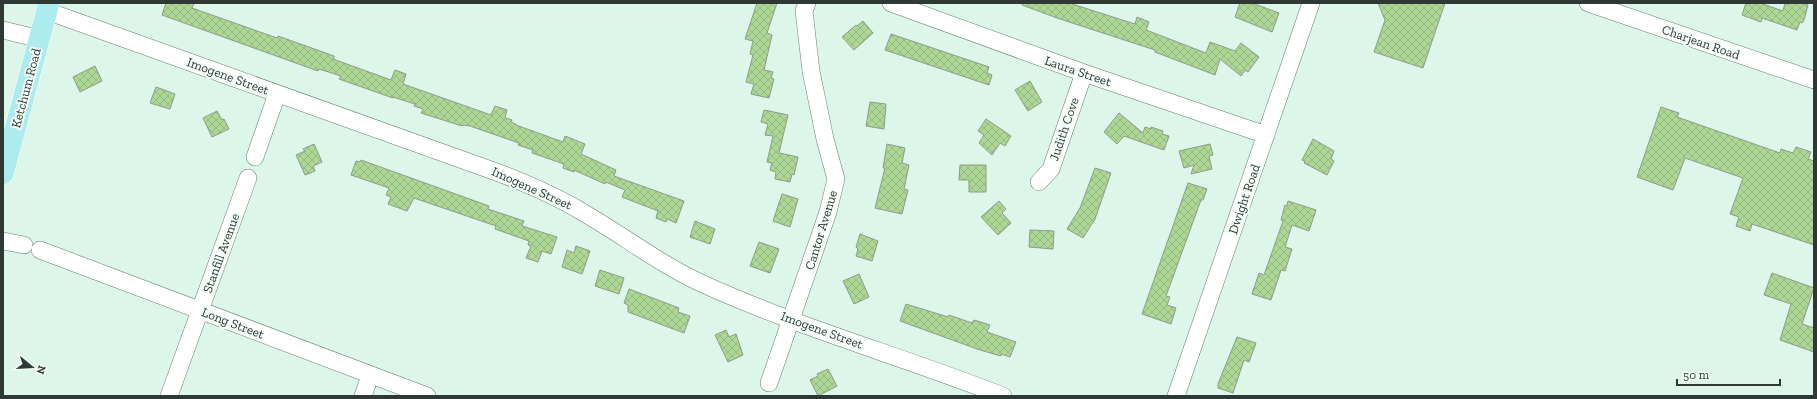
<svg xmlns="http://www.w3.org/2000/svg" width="1817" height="399" font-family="'Zilla Slab',serif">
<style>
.building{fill:url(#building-cross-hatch);stroke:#8e9a87}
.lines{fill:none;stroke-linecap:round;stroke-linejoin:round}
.minor-casing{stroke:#677e73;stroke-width:18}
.major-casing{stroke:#fff;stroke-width:22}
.minor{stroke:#fff;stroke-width:17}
.major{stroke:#adecee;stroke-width:21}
.labels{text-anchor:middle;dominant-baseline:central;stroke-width:4;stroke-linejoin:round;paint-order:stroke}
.street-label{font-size:13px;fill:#2e3834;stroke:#f5fffa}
</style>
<defs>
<pattern id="building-cross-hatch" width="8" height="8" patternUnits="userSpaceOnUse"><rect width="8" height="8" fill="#add794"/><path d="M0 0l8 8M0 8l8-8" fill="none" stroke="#95b980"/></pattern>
</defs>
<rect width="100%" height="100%" fill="#dcf6ea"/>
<g class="building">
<polygon points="166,3 194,3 192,8 277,38 278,36 334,56 333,59 391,80 395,70 406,74 403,84 491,115 495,106 507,110 505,118 512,120 511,122 516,124 516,125 563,142 565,136 585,144 581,154 616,170 614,176 684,201 676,223 667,219 666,222 656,218 658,211 622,197 625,190 606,182 605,184 574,170 574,172 563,168 564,164 532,153 533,150 518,145 519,143 470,126 463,125 462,126 421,113 423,109 414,106 415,104 393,97 393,98 339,79 341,76 319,69 318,71 162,15"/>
<polygon points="757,3 777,3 767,33 772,35 764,70 773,72 771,78 774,79 769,98 751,94 754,84 746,82 753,55 750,54 753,41 745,39"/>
<polygon points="1022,3 1069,3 1135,24 1137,17 1149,22 1146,30 1206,53 1210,42 1235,51 1241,43 1259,57 1248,72 1245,70 1241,76 1220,59 1215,75 1155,52 1155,50 1057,18 1022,5"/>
<polygon points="1240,3 1252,3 1279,13 1272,32 1235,17"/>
<polygon points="1378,3 1445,3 1423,68 1374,52 1385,20"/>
<polygon points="1746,3 1760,3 1783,11 1785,3 1802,3 1808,5 1804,20 1802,23 1800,22 1797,30 1762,18 1761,22 1742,15"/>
<polygon points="863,21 873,33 854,50 842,37 856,25 857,26"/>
<polygon points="891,34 989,67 987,73 992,75 989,85 885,50"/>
<polygon points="95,66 102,81 80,92 73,77"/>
<polygon points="1030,81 1042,102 1028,111 1015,90"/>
<polygon points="156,87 175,94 170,109 150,103"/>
<polygon points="870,102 886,104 884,129 866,126"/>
<polygon points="1661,107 1679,113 1677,117 1780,153 1781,149 1793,153 1796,147 1811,152 1808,159 1814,161 1814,245 1752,224 1750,231 1736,226 1739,217 1730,214 1743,178 1685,158 1673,190 1637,177"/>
<polygon points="764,110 788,115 779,153 798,157 794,175 792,174 790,182 775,179 776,172 770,170 772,163 767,162 773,136 765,135 768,124 761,122"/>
<polygon points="217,111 222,120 224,119 229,129 212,137 203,118"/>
<polygon points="1119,113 1143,133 1145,127 1151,129 1151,127 1163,131 1162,134 1169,136 1164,150 1124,136 1117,144 1104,132"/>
<polygon points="986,119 1011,136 1005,146 1000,143 992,155 979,143 984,135 978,131"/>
<polygon points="1313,139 1334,151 1331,159 1334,161 1327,175 1304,163 1305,161 1302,160"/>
<polygon points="314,144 322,162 313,166 315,171 305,175 296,155 305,151 303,149"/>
<polygon points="887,144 905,148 902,163 909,165 904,189 908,190 902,214 875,208 885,168 883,168"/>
<polygon points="1210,144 1213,155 1209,156 1212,169 1191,174 1194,165 1184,168 1179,151"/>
<polygon points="361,160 489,206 488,209 524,221 522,226 557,237 551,254 542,251 538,262 526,258 531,246 528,245 529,241 495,229 496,226 414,198 407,211 388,204 391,197 386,195 389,188 351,175 356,161 360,162"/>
<polygon points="960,165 986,165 986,192 969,192 969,180 959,180"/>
<polygon points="1095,168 1111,173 1095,219 1083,238 1067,229 1080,208"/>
<polygon points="1188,183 1207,189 1203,200 1201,200 1166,296 1170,297 1167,305 1176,308 1171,324 1142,314"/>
<polygon points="782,194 798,199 790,227 773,221"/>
<polygon points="999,201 1006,209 1002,213 1011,223 998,235 981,217"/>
<polygon points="1288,201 1316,210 1309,231 1292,225 1285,247 1292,249 1285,271 1281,270 1271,300 1252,294 1259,273 1264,275 1283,221 1281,220 1285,205 1287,206"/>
<polygon points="695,221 715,229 710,244 690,237"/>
<polygon points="1030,230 1054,231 1053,249 1029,247"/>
<polygon points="860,234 878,241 872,261 856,256 858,249 856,247"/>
<polygon points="759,242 779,249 770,273 750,266"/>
<polygon points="576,246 590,251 582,274 562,267 567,250 574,253"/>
<polygon points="600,270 624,278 619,294 595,286"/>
<polygon points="1772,273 1814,288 1802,324 1814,328 1814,352 1780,340 1791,304 1764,295"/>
<polygon points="859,274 869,297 854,304 843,281"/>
<polygon points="629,289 679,308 678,312 690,316 684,333 628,312 628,305 624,303"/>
<polygon points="906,304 948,317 949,315 972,323 974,320 990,325 987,332 1016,342 1010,357 1001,354 1001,356 980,350 900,321"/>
<polygon points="726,330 729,337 736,334 743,355 728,362 715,335"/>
<polygon points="1237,337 1256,343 1249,362 1244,360 1233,393 1218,388 1218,384"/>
<polygon points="828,369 837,386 818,396 810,380 818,376 817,374"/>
</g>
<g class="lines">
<defs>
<g id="minor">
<polyline points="891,3 1084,73 1266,135"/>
<polyline points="1588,3 1814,80"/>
<path d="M47,11l455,163c28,11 56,23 82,39 40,23 77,52 119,71 97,44 201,73 300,112"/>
<polyline points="3,30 40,39"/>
<polyline points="255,157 277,94"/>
<polyline points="1039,182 1051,169 1084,73"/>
<polyline points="3,241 24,245"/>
<polyline points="40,250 427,396"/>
<polyline points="769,383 828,212 836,179 825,139 811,71 804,11 807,3"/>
<polyline points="169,396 248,178"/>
<polyline points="363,396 370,376"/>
<polyline points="1176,396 1311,3"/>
</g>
<polyline id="major" points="3,174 49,3"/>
</defs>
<use href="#minor" class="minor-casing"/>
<use href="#major" class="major-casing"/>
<use href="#minor" class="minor"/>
<use href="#major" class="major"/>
</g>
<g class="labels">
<g class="street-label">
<text transform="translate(1701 42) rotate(19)">Charjean Road</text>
<text transform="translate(1078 71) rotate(19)">Laura Street</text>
<text transform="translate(228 76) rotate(20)">Imogene Street</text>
<text transform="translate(26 88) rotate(-75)">Ketchum Road</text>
<text transform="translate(1064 129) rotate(-71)">Judith Cove</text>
<text transform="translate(532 188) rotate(24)">Imogene Street</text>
<text transform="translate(1244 199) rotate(-71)">Dwight Road</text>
<text transform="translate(821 230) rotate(-73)">Cantor Avenue</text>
<text transform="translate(221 253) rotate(-70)">Stanfill Avenue</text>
<text transform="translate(233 323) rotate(21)">Long Street</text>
<text transform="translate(822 330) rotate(20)">Imogene Street</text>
</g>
</g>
<rect width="1817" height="399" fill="none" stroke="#2e3834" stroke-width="8"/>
<g transform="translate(32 367) rotate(108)" stroke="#f5fffa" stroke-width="3" paint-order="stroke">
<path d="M0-3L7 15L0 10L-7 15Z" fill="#2e3834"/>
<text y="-6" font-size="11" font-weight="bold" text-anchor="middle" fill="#2e3834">N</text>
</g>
<path d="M1677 379v6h103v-6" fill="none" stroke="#2e3834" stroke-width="2"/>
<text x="1683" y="379" font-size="12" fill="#2e3834" stroke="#f5fffa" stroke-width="3" paint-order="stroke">50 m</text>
</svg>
